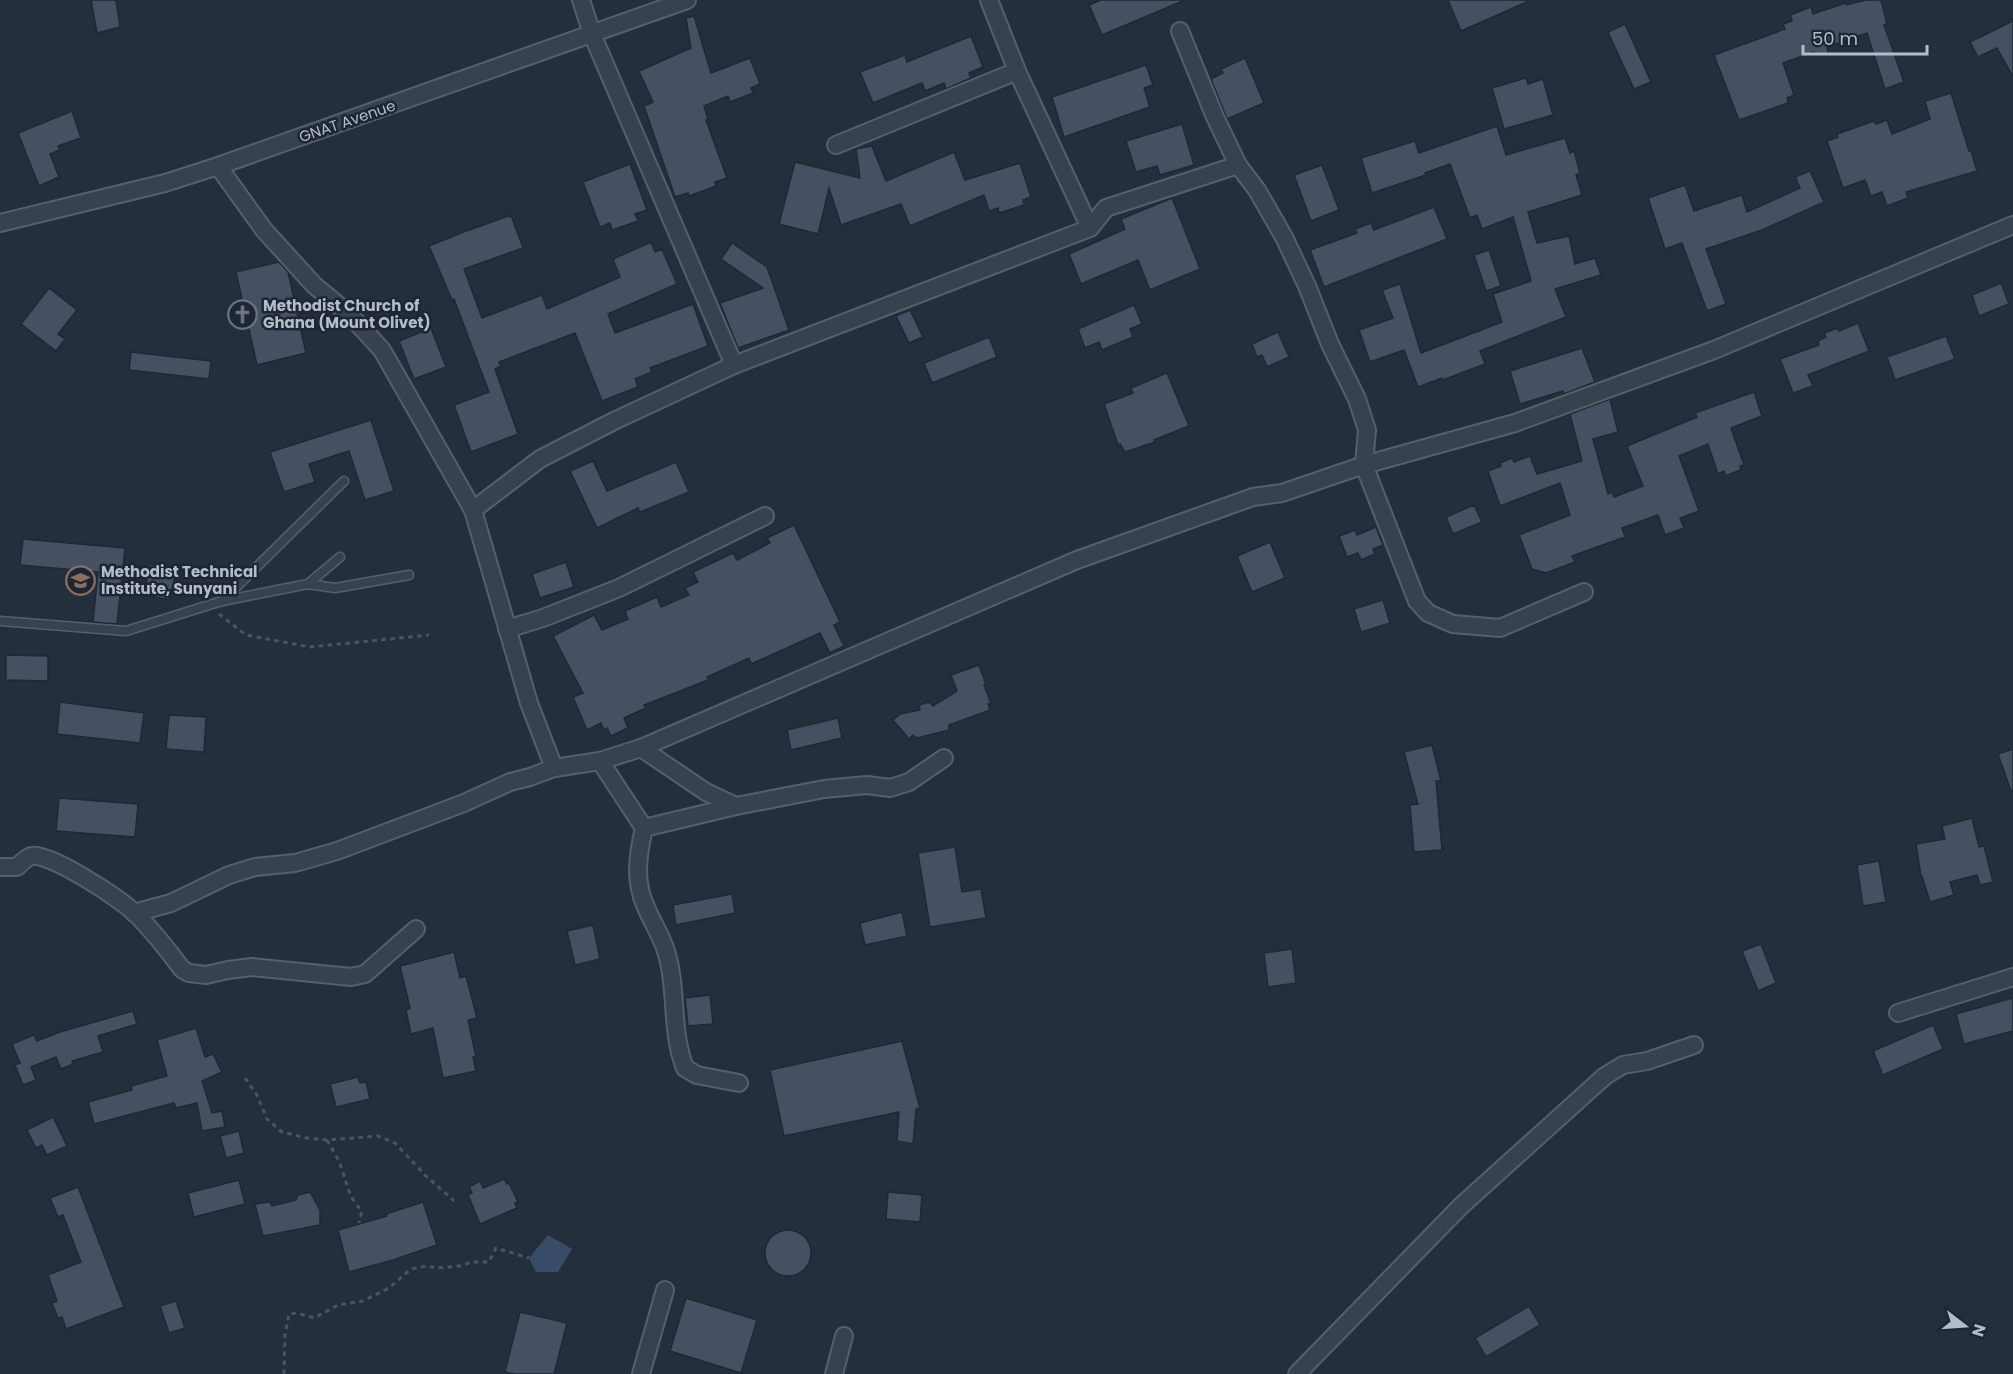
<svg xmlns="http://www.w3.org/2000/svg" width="2013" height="1374" font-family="Poppins,sans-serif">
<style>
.water{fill:#394c67}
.building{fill:#455162;stroke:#1f2835;stroke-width:1.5}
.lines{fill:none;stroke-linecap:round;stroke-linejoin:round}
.service-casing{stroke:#565f6c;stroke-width:11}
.minor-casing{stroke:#565f6c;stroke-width:20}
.path{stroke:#44595c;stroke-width:3;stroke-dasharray:4.5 4.5;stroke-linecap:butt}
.service{stroke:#38414e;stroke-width:8}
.minor{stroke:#38414e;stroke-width:16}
.labels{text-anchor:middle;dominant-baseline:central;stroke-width:5;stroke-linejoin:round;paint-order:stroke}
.street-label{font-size:15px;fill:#b4bcc9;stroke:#1d2633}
.poi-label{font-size:15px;font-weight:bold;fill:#b4bcc9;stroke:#1d2633;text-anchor:start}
</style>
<rect width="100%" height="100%" fill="#242f3e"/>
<polygon class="water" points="548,1235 572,1249 558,1272 536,1272 529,1258"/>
<g class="building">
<polygon points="91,0 116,0 120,27 97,33"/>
<polygon points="1101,0 1185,0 1102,35 1089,5"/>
<polygon points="1448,0 1531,0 1461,31"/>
<polygon points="1866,0 1881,0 1887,24 1884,25 1904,82 1885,89 1867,33 1827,47 1828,53 1816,57 1814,52 1783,63 1794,95 1787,98 1788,103 1739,120 1714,55 1785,29 1783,24 1792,21 1790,15 1811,7 1813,14 1845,3 1846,5"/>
<polygon points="694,16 711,73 750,58 760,84 751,88 753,93 730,102 728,96 704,106 708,119 706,120 727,178 715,182 716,186 689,196 688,193 675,197 644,106 653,102 639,71 691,48 686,18"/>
<polygon points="2013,21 2013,77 1997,48 1978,57 1970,42"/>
<polygon points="1625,24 1651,82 1634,89 1608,32"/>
<polygon points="971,36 983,67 969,73 971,78 946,89 944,83 925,91 922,83 873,103 860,72 905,55 907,62"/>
<polygon points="1245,58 1264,103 1227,119 1211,79 1223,73 1221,69"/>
<polygon points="1146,65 1153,85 1144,88 1150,107 1064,137 1052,97"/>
<polygon points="1526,78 1528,84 1543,79 1553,115 1504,129 1492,88"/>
<polygon points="1951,93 1969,151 1971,151 1977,171 1906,192 1908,198 1887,206 1882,192 1871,196 1865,180 1843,188 1827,141 1838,137 1837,134 1874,121 1876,124 1887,120 1892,134 1930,119 1925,101"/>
<polygon points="72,111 81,138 58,146 60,150 50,154 59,177 39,186 18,133"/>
<polygon points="1182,124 1194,165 1160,175 1157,166 1136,172 1126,141"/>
<polygon points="1497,126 1506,155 1565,138 1570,153 1574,151 1580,173 1576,175 1582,195 1528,212 1537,243 1569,236 1575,264 1595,258 1601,275 1555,289 1566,317 1480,351 1485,364 1443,380 1442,378 1418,387 1404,350 1370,362 1359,330 1393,318 1382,290 1400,284 1421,353 1502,322 1493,294 1531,281 1513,217 1482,229 1477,215 1470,218 1450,164 1425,173 1426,175 1372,193 1361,158 1415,141 1419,153"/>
<polygon points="872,146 886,181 954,152 965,180 1020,163 1031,197 1023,200 1024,205 999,213 998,208 989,211 984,195 910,226 901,204 841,225 829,188 818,234 779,224 795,162 860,178 856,149"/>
<polygon points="630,164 647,210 635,214 638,221 624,226 612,230 610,223 600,227 583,182"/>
<polygon points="1322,165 1339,210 1311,221 1294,175"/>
<polygon points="1810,171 1824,202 1762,230 1706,249 1726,304 1707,311 1682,243 1665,249 1648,198 1685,185 1694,211 1742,195 1747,212 1800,188 1795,177"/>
<polygon points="1172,198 1200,269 1150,290 1138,260 1081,284 1069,254 1125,229 1121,219"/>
<polygon points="1434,207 1447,239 1324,287 1310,250 1357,233 1355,229 1371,223 1374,230"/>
<polygon points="511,215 523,248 464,269 482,318 542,295 547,309 620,277 613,259 651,242 655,252 662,249 677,284 608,314 615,333 693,304 708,346 650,368 652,372 635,379 638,387 602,401 575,333 499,362 501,366 495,369 518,434 471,452 454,405 489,392 454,299 452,300 429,246 461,233"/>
<polygon points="732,243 767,267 789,330 738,348 720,303 763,288 721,259"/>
<polygon points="1489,250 1501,286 1486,291 1474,255"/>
<polygon points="279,262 288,272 306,353 257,365 236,272"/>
<polygon points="2001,283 2009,304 1979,316 1972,295"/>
<polygon points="49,288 77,310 58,334 65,339 56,351 21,324"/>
<polygon points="1134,305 1142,324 1130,329 1133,337 1102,350 1099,342 1085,348 1078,329"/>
<polygon points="910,310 923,337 909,343 896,316"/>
<polygon points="1858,323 1869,351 1808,375 1813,386 1793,393 1780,359 1819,345 1818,341 1826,337 1824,333 1838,328 1839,331"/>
<polygon points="431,328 446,367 414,379 399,341"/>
<polygon points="1278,332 1289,357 1267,367 1262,355 1257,357 1252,344"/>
<polygon points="1946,336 1955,359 1895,380 1887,357"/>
<polygon points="989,337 997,357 932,383 924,363"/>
<polygon points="1582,348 1595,382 1564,394 1563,391 1520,404 1510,371"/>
<polygon points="131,352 211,361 209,379 129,370"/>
<polygon points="1167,373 1189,426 1154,440 1155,442 1125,452 1120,444 1118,445 1104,404 1133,393 1131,388"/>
<polygon points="1754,392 1762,416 1731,428 1744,465 1740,466 1741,470 1725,476 1724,471 1718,474 1708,444 1679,456 1699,511 1680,518 1684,528 1665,535 1658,515 1622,528 1625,537 1572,556 1575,562 1546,573 1532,569 1519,535 1570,515 1560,483 1500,506 1488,471 1501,466 1500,463 1512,458 1514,462 1530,456 1537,474 1582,461 1570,414 1610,399 1618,432 1593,439 1608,494 1612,492 1614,497 1643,486 1627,446 1697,417 1695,413"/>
<polygon points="371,420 394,491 365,500 349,451 309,464 315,482 284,492 270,452"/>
<polygon points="593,461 607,491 676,462 689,492 640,512 638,508 597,528 570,471"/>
<polygon points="1474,505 1482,522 1453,534 1446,517"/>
<polygon points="794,525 840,622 834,625 844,646 830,653 820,633 751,664 749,658 707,677 708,680 644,705 646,708 624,718 628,728 611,736 607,728 604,730 601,723 587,730 573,697 583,693 553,636 594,615 602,630 628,619 625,611 657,597 661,607 689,595 685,588 698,582 693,572 733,553 737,560 770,543 767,538"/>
<polygon points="1376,527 1383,545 1373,549 1375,554 1361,560 1358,553 1347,557 1339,536 1355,530 1357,535"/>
<polygon points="23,539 125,548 117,624 93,622 98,572 20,565"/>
<polygon points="1270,542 1285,578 1252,592 1237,556"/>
<polygon points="566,562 574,587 540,598 532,574"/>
<polygon points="150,564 176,570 170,600 144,595"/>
<polygon points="1383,600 1390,623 1361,632 1354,609"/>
<polygon points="6,655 48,656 48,681 6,680"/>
<polygon points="979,665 986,684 984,685 991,704 988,704 990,710 949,725 949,730 917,738 913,735 909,739 893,720 900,714 920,710 919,705 929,702 933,706 957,691 951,675"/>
<polygon points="60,702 144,713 140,743 57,734"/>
<polygon points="169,715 206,717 204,752 166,749"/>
<polygon points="838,718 842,738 791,750 787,730"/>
<polygon points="1432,745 1441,781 1436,781 1442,850 1414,852 1410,805 1418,804 1404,752"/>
<polygon points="2013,749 2013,791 2011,791 1998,754"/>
<polygon points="59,798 138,804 135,837 56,831"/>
<polygon points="1972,818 1979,847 1984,846 1993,882 1980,885 1977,875 1950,882 1954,895 1930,902 1922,876 1921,876 1916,844 1945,839 1942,826"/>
<polygon points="955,847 962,892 981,889 986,918 930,927 918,853"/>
<polygon points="1879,861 1886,902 1863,906 1857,865"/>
<polygon points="732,894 735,913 676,925 673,905"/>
<polygon points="902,912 907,936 865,945 860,923"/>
<polygon points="593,925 600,959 575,965 567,931"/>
<polygon points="1761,944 1776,983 1758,991 1742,951"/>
<polygon points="1292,949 1296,983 1268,987 1264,953"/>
<polygon points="454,952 460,978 466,976 477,1018 468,1020 476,1057 473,1057 476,1071 443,1078 433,1028 411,1034 406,1010 410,1008 400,966"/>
<polygon points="710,995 713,1024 688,1026 685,998"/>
<polygon points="2013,998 2013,1031 1964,1044 1956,1014"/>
<polygon points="133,1011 137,1024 98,1036 103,1052 72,1061 73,1064 61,1069 56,1057 31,1067 36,1080 23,1085 15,1065 20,1063 12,1044 34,1035 37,1041 60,1032"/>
<polygon points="1933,1025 1943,1049 1883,1075 1873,1051"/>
<polygon points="196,1028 205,1057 213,1054 222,1072 202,1081 212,1113 222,1111 225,1127 202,1131 197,1103 176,1108 174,1103 94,1124 88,1102 132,1090 131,1086 167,1076 157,1040"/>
<polygon points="902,1041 920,1108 916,1109 913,1144 897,1141 899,1112 784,1136 770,1070"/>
<polygon points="358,1077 360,1083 366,1082 370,1099 336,1107 330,1084"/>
<polygon points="53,1117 67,1146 47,1155 42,1145 36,1148 27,1130"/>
<polygon points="239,1131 244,1153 226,1158 220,1136"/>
<polygon points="504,1179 507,1184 509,1183 518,1202 515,1203 517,1208 480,1224 468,1195 472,1193 469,1187 480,1181 483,1188"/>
<polygon points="239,1180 245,1204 194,1217 188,1193"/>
<polygon points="78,1187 124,1307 66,1329 62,1317 58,1318 52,1303 57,1301 48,1275 81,1262 63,1215 58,1217 50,1198"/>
<polygon points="310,1192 320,1210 320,1225 263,1236 255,1204 270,1202 272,1206 296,1200 298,1195"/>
<polygon points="888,1192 922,1195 920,1222 886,1219"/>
<polygon points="423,1202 437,1245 393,1260 349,1272 338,1230 387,1216 386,1214"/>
<circle cx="788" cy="1253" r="23"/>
<polygon points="686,1298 757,1320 741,1373 670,1351"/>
<polygon points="176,1301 185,1328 169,1333 160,1306"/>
<polygon points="1529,1306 1540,1325 1486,1357 1475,1338"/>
<polygon points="520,1312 567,1323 554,1374 514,1374 505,1372"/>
</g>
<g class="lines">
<defs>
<g id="service">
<polyline points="308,584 335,588 409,575"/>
<polyline points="222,601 308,584 340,557"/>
<polyline points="0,621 126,631 222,601 344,481"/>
</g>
<g id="minor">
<polyline points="581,0 592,34 734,365"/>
<polyline points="989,0 1017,71 1090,228"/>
<polyline points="1180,31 1215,117 1238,165 1257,190 1284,237 1307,286 1330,344 1357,399 1367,430 1364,465 1417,601 1428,613 1453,624 1500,628 1584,592"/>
<polyline points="836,145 1017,71"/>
<polyline points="218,166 264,230 314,285 349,314 382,350 473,510 529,703 554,768 600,761 641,748 1077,560 1253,497 1282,493 1364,465 1515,423 1714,350 2013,225"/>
<polyline points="0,223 165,183 218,166 687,0"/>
<polyline points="473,510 540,459 614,421 734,365 1090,228 1106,208 1238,165"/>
<polyline points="507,629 543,618 619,588 765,516"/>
<polyline points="641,748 706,792 736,806"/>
<polyline points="600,761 644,828 736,806 824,789 867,785 890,788 909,782 944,758"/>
<path d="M644,828c-6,26 -10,52 1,77 6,15 16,30 21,46 12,38 4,79 19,117l12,7 42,8"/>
<path d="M0,867h17c4,-4 9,-9 14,-11 19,-4 89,43 104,57 17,17 33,37 47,56l7,4 17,2 22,-5 24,-3 99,10 14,-3 51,-45"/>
<polyline points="134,913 171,903 229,875 255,867 295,863 337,851 464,803 510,782 530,777 554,768"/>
<polyline points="1898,1013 2013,977"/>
<polyline points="641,1374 665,1290"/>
<polyline points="834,1374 844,1336"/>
<polyline points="1297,1374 1461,1206 1605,1076 1623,1065 1647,1061 1694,1045"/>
</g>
</defs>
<use href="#service" class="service-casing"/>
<use href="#minor" class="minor-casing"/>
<g class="path">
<polyline points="219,614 246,635 310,647 429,635"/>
<polyline points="245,1078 257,1095 267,1119 282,1132 307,1138 327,1140 378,1136 395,1143 426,1176 454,1201"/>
<path d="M327,1140c5,9 11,18 14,27 7,18 6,28 21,44l-3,12"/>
<polyline points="284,1374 285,1335 289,1314 297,1313 314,1318 338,1305 363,1301 389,1288 411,1269 427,1266 436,1268 461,1266 471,1262 489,1262 496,1248 529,1258"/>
</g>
<use href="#service" class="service"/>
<use href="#minor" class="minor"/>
</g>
<defs>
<symbol id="church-ring" viewBox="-11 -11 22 22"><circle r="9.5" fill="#1d2633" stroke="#6b7280" stroke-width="1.5"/><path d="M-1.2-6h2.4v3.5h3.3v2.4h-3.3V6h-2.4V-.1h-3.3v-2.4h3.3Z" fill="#6b7280"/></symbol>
<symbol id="school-ring" viewBox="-11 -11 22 22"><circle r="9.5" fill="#1d2633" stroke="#8d6e63" stroke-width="1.5"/><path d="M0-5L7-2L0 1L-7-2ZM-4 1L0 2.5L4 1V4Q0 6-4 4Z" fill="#8d6e63"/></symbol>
</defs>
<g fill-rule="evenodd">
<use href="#church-ring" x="226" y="298" width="33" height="33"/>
<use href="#school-ring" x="64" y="564" width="33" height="33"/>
</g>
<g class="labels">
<g class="street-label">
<text transform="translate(347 121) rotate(-19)">GNAT Avenue</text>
</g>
<g class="poi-label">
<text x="263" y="305">Methodist Church of<tspan x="263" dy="17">Ghana (Mount Olivet)</tspan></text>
<text x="101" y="571">Methodist Technical<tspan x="101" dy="17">Institute, Sunyani</tspan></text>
</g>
</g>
<g transform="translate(1965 1326) rotate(107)" stroke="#1d2633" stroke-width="4.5" paint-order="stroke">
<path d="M0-4.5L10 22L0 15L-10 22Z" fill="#b4bcc9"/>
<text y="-9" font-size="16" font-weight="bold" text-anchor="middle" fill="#b4bcc9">N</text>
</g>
<path d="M1803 45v9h124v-9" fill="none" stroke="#b4bcc9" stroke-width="3"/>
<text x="1812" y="45" font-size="18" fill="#b4bcc9" stroke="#1d2633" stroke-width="4.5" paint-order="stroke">50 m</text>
</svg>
